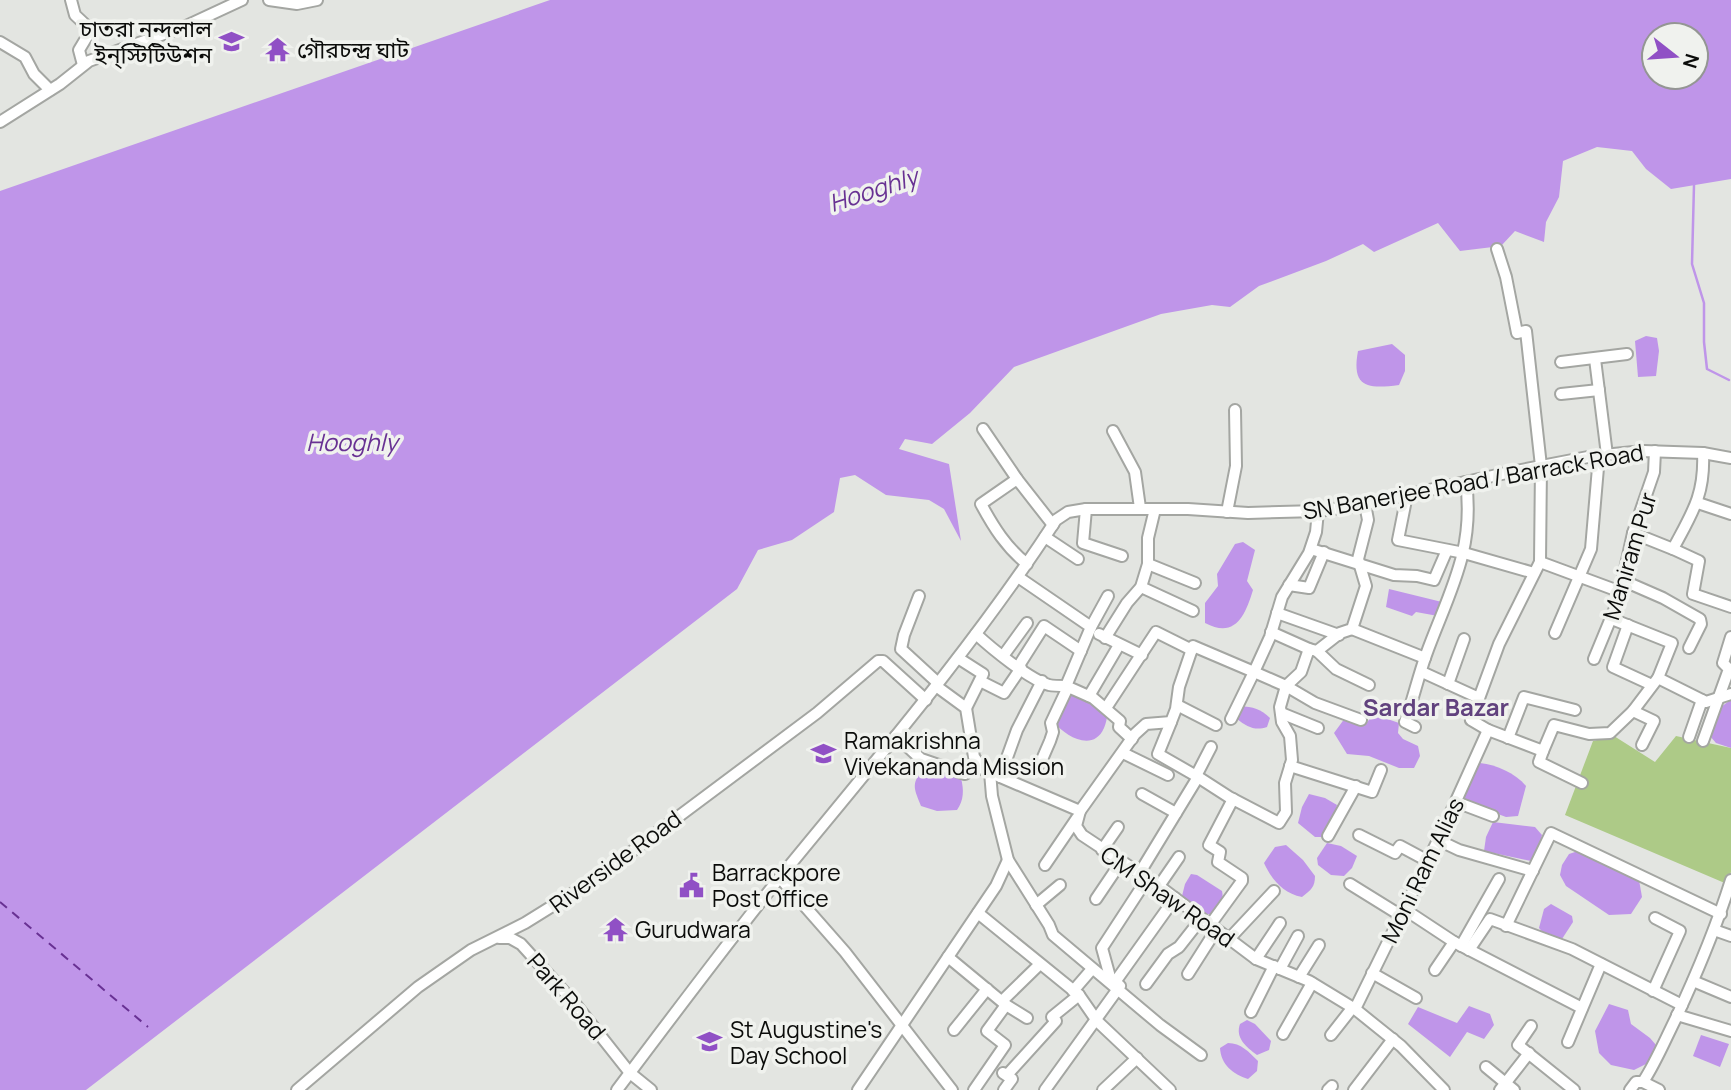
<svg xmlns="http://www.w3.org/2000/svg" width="1731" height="1090" font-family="Manrope,'Noto Sans Bengali',sans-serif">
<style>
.green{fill:#adca87}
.water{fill:#bf95e9;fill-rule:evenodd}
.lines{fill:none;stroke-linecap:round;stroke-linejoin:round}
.stream{stroke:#bf95e9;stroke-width:2.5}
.ferry{stroke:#683193;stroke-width:2;stroke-dasharray:9 7;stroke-linecap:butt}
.minor-casing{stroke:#a4a6a2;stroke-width:14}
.minor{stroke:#fff;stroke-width:10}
.labels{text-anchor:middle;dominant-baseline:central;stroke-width:7;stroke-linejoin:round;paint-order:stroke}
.poi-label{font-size:23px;fill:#0b0c0a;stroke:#f0f2ee;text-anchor:start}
.street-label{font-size:23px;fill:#0b0c0a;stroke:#f0f2ee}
.water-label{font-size:24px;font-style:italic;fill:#683193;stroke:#f0f2ee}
.neighbourhood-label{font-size:24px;font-weight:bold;fill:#61427e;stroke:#f0f2ee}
</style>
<rect width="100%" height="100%" fill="#e3e5e1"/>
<polygon class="green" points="1614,736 1655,762 1676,736 1731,748 1731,872 1727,884 1565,815 1593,741"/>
<g class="water">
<path d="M550,0h1181v179l-60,10 -25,-20 -14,-18 -35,-4 -34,14 -4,36 -13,25 -2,20 -29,-11 -14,15 -41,5 -22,-28 -64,29 -11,-8 -37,17 -67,25 -29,21 -18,-2 -51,9 -147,53 -44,46 -38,31 -27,-5 -6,10 50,15 12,77 -17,-32 -15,-9 -43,-5 -31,-20 -15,3 -6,34 -42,28 -34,10 -21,39 -651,501h-86v-899zM1654,35h42v42h-42z"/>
<polygon points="1646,336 1657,338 1659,351 1656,376 1638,377 1635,341"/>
<path d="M1392,344l13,11v16l-6,14c-31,4 -48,3 -41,-34z"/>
<path d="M1243,542l12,8 -8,31 6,9c-8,26 -18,49 -48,33v-20l13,-17 -1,-12 18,-30z"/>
<polygon points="1389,589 1442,602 1438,616 1416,612 1412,616 1386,607"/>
<path d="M1075,693l33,19c-1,5 -2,12 -4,16 -11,25 -39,8 -50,-6l11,-25z"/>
<polygon points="1729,701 1731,701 1731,748 1716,743 1710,736 1721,707"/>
<path d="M1240,706c13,1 21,3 30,12l-3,9c-12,4 -20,0 -30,-8z"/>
<polygon points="1373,714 1399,723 1398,733 1403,739 1418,746 1420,756 1414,768 1399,768 1369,756 1347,754 1334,733 1345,718 1366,724"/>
<path d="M1480,763c17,2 35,10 46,23l-8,30 -12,1 -43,-16 8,-22z"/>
<path d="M923,770l30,3 8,5c3,12 3,22 -4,32l-20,1 -16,-5c-6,-16 -11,-22 2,-36z"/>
<polygon points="1309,794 1325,798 1337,805 1333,823 1324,837 1315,837 1298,823 1302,807"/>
<polygon points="1493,822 1535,827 1542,835 1537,855 1531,861 1484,851 1486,837"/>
<polygon points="1327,843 1341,846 1357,856 1352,868 1344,876 1331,875 1318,865 1317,858"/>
<path d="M1286,845l17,15 12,16c0,11 -4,14 -13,21 -19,-4 -30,-17 -38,-34l11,-16z"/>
<polygon points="1578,851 1639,880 1642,897 1631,914 1609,915 1566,886 1560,875 1562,865 1569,854"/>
<path d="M1191,874l6,1 25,16c2,9 -1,17 -8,23h-10l-22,-18 3,-12z"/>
<path d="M1551,904l21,12 1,6 -11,17c-10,2 -17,-4 -23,-11l5,-19z"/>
<polygon points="1609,1004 1628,1010 1631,1024 1650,1038 1656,1045 1648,1063 1634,1070 1611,1065 1599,1053 1595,1031"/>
<polygon points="1469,1006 1490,1014 1494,1025 1484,1039 1467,1032 1450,1057 1408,1024 1418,1007 1457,1023"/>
<path d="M1247,1020l8,4 16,17 -2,9 -12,5c-11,-8 -22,-17 -17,-31z"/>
<polygon points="1701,1035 1729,1044 1720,1067 1693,1056"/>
<path d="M1228,1043c13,0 21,9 30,18l-1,10 -9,8c-15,-5 -27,-14 -28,-31z"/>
</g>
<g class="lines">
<polyline class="stream" points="1694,185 1692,264 1704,303 1704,342 1707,369 1729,380"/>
<polyline class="ferry" points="0,902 148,1027"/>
<defs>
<g id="minor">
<polyline points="71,0 75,15 91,30 79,50 83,65"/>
<polyline points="269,0 297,4 317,0"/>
<polyline points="0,42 25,57 34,74 50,90"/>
<polyline points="0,122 60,84 89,61 186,26 242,0"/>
<polyline points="1497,249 1506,277 1517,333 1526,331 1541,466 1540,562 1499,644 1471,720 1488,730 1543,751 1554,725 1589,734 1610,733 1633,711 1658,678 1706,702 1731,694"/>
<polyline points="1595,359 1607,455"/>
<polyline points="1561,362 1627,354"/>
<polyline points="1561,394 1599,390"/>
<polyline points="983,429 1017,479 1053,525"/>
<polyline points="1113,431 1135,472 1140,508"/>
<path d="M1017,479l-36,25c13,24 25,43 46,60"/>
<polyline points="1407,495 1398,540 1464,553 1534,573"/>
<polyline points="1698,503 1731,514"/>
<polyline points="1086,509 1083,543 1122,556"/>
<polyline points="1227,512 1236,466 1235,410"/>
<path d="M1633,533l40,16c19,-36 32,-54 30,-96"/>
<polyline points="1045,537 1078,559"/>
<polyline points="1311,549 1394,575 1417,576 1434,580 1447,550"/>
<polyline points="1673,549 1699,561 1693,594 1731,607"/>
<polyline points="1540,562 1621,592"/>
<polyline points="1148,564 1195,583"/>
<polyline points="1018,577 1091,627 1066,686 1093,698 1120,721 1119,727 1132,739"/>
<polyline points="1624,581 1663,598 1700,619 1701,624 1689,648"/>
<polyline points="1289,585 1309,588 1324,552"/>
<polyline points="1141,587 1193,611"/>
<polyline points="919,596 904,635 901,649 938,683"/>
<polyline points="1277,613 1339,635"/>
<polyline points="1612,619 1672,643 1658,678"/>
<polyline points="1628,625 1613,667 1652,685"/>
<polyline points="1091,627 1108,596"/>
<polyline points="1352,629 1425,658"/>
<polyline points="1271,632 1309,649"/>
<polyline points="1555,633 1591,549 1599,456"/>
<path d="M976,634c15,14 54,46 73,51 5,1 12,1 17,1"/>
<polyline points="1099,634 1142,655"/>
<polyline points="1105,638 1127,603 1141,587 1148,564 1148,538 1155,509"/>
<polyline points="1317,651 1336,669 1369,685"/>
<polyline points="1003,656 1027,623"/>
<polyline points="958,658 983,674 966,708"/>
<polyline points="1594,659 1618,601 1633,533 1654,472 1655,451"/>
<polyline points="1018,667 1044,626 1081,651"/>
<polyline points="1422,672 1479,698"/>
<polyline points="980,681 1004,693 1021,668"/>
<polyline points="1448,684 1464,639"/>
<polyline points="936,686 966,708 974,757 984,770 1080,811 1076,826 1082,835 1159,886 1256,959 1309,981 1355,1009 1401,1046 1444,1090"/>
<polyline points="1089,696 1119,645"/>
<polyline points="1177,705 1216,725"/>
<polyline points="1106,708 1156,632 1192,650"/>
<polyline points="1633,711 1654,721 1642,745"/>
<polyline points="1281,713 1318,728"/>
<polyline points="1231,719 1254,672 1286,686 1315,703 1361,720"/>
<polyline points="1171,722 1158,754 1198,777"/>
<path d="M1415,727l-10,-5c8,-22 13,-45 21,-67 23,-63 49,-104 40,-173"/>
<polyline points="896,736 921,759 965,774"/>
<polyline points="1689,737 1702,700"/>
<polyline points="1508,738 1524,697 1575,710"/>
<polyline points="1703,741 1729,669 1723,663 1731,637"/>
<polyline points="1543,751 1539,762 1582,783"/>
<polyline points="1123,753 1168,775"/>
<polyline points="1040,764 1050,741 1053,732 1051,723 1068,687"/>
<polyline points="1290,766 1372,792 1381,770"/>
<polyline points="990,772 992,796 1008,860 1049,925 1053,935 1160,1025 1201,1055"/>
<polyline points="1196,776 1211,747"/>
<polyline points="1000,777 1017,730 1042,681"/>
<polyline points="1142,794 1176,813"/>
<polyline points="1456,802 1493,816"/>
<polyline points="1080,811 1135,734 1146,724 1171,722 1176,709 1179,687 1193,646 1254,672 1270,637 1282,597 1309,553 1316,532 1318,511"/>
<polyline points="1359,835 1395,853 1400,846 1428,861"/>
<polyline points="1328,836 1356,786"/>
<polyline points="1438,840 1459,850 1533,871"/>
<polyline points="1102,850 1118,827"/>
<polyline points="1045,865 1077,818"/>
<polyline points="1139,874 1198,777 1229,797 1279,823 1286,812 1285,783 1292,760 1290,736 1282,722 1280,707 1286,686 1301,672 1309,649 1317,651 1340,633 1352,629 1366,586 1358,559 1368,520 1365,504"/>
<polyline points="780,878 845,952 952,1090"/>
<polyline points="1350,884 1400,915"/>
<polyline points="1159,886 1179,857"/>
<polyline points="1096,899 1121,862"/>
<polyline points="1036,905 1060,885"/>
<polyline points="1404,909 1454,942 1582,1008"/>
<polyline points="978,913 1079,995 1097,1021 1170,1090"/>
<polyline points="1210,925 1242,881 1242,878 1218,862 1220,852 1209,845 1233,799"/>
<polyline points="1506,926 1551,833 1721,914"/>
<polyline points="1714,930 1731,936"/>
<polyline points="499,938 510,938 521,944 577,1006 630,1073 651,1090"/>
<polyline points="1229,939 1274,891"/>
<polyline points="1461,946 1499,879"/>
<polyline points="1469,950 1490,919 1572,949 1682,1005"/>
<polyline points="948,957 1006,1005 1027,1018"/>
<polyline points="1256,959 1280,923"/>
<polyline points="1280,969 1298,936"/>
<polyline points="1435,970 1454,942"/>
<polyline points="1372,973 1416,998"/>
<polyline points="1188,974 1216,930"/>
<polyline points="1299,977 1319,945"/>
<polyline points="1693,981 1731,997"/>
<polyline points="1115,982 1175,898"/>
<polyline points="1146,984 1168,954 1179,947 1201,919"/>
<polyline points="1073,991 1092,969"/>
<polyline points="1653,991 1680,931 1655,918"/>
<polyline points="1002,1001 1040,964"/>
<polyline points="1355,1009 1442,832 1488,730"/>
<polyline points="1251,1012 1274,966"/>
<polyline points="1677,1015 1731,1031"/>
<polyline points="1531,1026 1518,1045 1574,1090"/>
<polyline points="954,1030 987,989"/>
<polyline points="1283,1034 1312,983"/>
<polyline points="1331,1035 1353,1007"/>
<polyline points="1568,1042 1601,964"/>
<polyline points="1486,1067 1514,1090"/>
<polyline points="1003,1073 1012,1079 1004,1090"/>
<polyline points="1007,1075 1056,1021 1052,1017 1079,995"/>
<polyline points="1643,1082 1659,1090"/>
<polyline points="297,1090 418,987 471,950 525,923 591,882 817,713 878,661 883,661 926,700"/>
<path d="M617,1090c54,-72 108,-144 164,-214 95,-116 193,-230 275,-356l12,-8 18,-3h102l60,4 70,-2 38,-5 155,-34 82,-16 51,-5 59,2 28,5"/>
<polyline points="858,1090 996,886 1008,860"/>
<polyline points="974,1090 1005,1045 987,1031 1006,1005"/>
<polyline points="1045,1090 1120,986 1110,977 1102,948 1147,879"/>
<polyline points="1103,1090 1137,1058"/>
<polyline points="1328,1090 1332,1086"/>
<polyline points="1354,1090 1393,1039"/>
<polyline points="1500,1090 1529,1053"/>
<path d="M1630,1090l6,-8h7c13,-20 22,-42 33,-64 21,-45 40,-90 55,-138"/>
</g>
</defs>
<use href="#minor" class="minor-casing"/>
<use href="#minor" class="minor"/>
</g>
<defs>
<symbol id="school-bare" viewBox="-9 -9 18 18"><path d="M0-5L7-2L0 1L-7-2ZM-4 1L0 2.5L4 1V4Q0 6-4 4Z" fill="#9050c5" stroke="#f0f2ee" stroke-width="2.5" paint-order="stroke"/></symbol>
<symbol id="temple-bare" viewBox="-9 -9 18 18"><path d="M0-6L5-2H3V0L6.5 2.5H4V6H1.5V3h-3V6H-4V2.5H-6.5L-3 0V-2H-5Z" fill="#9050c5" stroke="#f0f2ee" stroke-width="2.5" paint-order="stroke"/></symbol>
<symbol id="civic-bare" viewBox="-9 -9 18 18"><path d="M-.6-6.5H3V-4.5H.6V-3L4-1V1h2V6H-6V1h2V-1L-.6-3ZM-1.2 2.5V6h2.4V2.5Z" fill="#9050c5" stroke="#f0f2ee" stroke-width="2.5" paint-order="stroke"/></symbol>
</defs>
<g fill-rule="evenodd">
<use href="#school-bare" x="214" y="24" width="35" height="35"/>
<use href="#temple-bare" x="260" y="32" width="35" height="35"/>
<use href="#school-bare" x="806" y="736" width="35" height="35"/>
<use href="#civic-bare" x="674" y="868" width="35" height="35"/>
<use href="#temple-bare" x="598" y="912" width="35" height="35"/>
<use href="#school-bare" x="692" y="1024" width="35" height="35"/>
</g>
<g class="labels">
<g class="poi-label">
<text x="212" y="28" text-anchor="end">চাতরা নন্দলাল<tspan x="212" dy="26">ইন্‌স্টিটিউশন</tspan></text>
<text x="297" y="49">গৌরচন্দ্র ঘাট</text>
<text x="844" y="740">Ramakrishna<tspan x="844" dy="26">Vivekananda Mission</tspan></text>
<text x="712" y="872">Barrackpore<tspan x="712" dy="26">Post Office</tspan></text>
<text x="635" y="929">Gurudwara</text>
<text x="730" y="1029">St Augustine's<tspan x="730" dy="26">Day School</tspan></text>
</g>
<g class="street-label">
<text transform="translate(1473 481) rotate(-10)">SN Banerjee Road / Barrack Road</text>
<text transform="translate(1629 556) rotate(-73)">Maniram Pur</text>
<text transform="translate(615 861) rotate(-36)">Riverside Road</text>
<text transform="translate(1422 870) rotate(-64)">Moni Ram Alias</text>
<text transform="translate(1168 896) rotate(35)">CM Shaw Road</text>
<text transform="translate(567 996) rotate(49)">Park Road</text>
</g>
<g class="water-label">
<text transform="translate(873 189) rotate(-18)">Hooghly</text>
<text x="352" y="441">Hooghly</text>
</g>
<g class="neighbourhood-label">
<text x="1436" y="706">Sardar Bazar</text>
</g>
</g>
<g transform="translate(1675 56) rotate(107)"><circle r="33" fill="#f0f2ee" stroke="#949693" stroke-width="2"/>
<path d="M0-5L12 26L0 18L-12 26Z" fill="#9050c5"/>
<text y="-10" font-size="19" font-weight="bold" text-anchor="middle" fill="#0b0c0a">N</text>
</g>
</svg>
